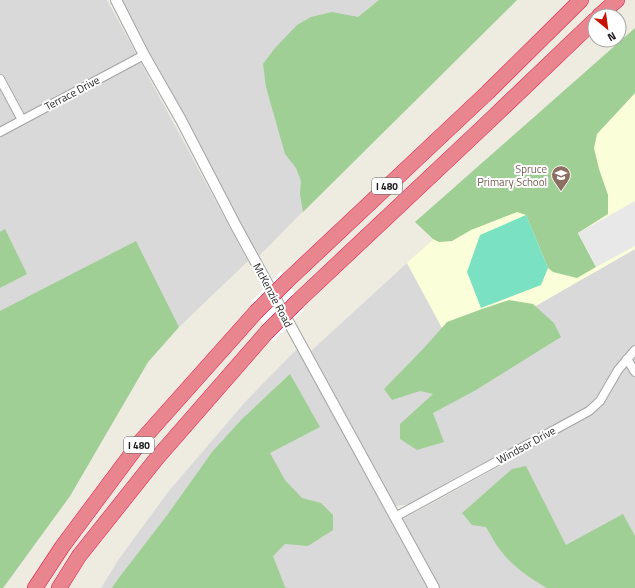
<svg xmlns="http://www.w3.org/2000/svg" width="635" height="588" font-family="'Titillium Web',sans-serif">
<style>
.residential{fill:#dad9d9}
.education{fill:#fbffd9}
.forest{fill:#9fcf94}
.pitch{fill:#7be1c3}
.parking{fill:#e8e8e8}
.pier{fill:#fff}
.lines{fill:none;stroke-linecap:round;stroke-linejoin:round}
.minor-casing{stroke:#a3a3a3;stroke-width:10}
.tertiary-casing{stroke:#a3a3a3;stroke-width:12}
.motorway-casing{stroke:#dc1d4c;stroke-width:16}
.minor{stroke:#fff;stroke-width:8}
.tertiary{stroke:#fff;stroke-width:10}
.motorway{stroke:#e9858e;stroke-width:15}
.motorway-bridge-casing{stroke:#dc1d4c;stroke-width:16;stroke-linecap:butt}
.motorway-bridge{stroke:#e9858e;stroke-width:15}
.labels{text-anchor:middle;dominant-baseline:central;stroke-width:4;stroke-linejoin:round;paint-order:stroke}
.shield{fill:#fff;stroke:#606060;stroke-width:1}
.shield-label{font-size:10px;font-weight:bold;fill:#1c1c1c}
.street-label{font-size:11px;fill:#1c1c1c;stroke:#fff}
.education-label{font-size:11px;fill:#785e54;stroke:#fff;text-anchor:end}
</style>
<rect width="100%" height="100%" fill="#eeebe1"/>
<g class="residential">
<polygon points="0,0 107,0 248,261 179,327 148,362 70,496 3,588 0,588"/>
<polygon points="119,0 412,0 323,191 259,256"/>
<polygon points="635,249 635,588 438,588 404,526 403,519 520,455 516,447 462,474 411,504 395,506 311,351 407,263 455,352"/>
<polygon points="297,349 430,588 101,588 119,559 168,492 246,401"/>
</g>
<polygon class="education" points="635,73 635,249 455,352 407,263 539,145"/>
<g class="forest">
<polygon points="379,0 517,0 303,212 300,194 301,181 296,168 285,154 266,87 263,64 275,48 297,25 311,17 332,12 358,17"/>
<polygon points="635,28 635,93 597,134 594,148 599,169 608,195 608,214 578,233 596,267 577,278 553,272 548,268 526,215 517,212 471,230 452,241 439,242 433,239 415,222"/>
<polygon points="5,229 27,274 0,288 0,232"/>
<polygon points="136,241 179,327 148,362 70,496 3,588 0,588 0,311"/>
<polygon points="509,300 533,304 554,323 561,337 476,390 433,413 444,442 417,450 400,439 400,424 433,394 420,391 392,400 384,389 424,348 447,322 482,309"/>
<polygon points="290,374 320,427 270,453 285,480 302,498 321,503 333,515 333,530 308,546 285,544 273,556 285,587 288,588 112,588 118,579 168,514 212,452 242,419"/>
<path d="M526,466l40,79 57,-31 12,22v52h-88c-16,-9 -35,-22 -46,-37 -6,-7 -10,-16 -15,-24l-14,-2 -10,-12 50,-44z"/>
</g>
<polygon class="pitch" points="526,215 548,268 541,285 481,308 467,272 480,235"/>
<polygon class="parking" points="635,201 635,246 596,267 578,233"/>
<polygon class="pier" points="281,271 304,310 273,342 251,302"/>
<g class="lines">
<defs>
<g id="minor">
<polyline points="0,79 22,120"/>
<polyline points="0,132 144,55"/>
<polyline points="627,359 635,372"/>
<polyline points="395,517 589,411 600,401 618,370 635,350"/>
</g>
<polyline id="tertiary" points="116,0 144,55 181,120 236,226 434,588"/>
<g id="motorway">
<polyline points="599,16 617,0"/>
<polyline points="287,281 488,92 581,0"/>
<polyline points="298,301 484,126 595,20"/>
<polyline points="35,588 62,547 141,441 256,312"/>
<polyline points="59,588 79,556 157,458 267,332"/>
</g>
</defs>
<use href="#minor" class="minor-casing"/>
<use href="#tertiary" class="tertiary-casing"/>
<use href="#motorway" class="motorway-casing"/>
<use href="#minor" class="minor"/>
<use href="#tertiary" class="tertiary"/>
<use href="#motorway" class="motorway"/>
<defs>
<g id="motorway-bridge">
<polyline points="256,312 287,281"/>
<polyline points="267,332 298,301"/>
</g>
</defs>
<use href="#motorway-bridge" class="motorway-bridge-casing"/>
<use href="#motorway-bridge" class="motorway-bridge"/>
</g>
<defs>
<symbol id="school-pin" viewBox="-11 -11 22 30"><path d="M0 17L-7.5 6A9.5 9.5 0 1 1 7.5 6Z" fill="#8d6e63" stroke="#fff"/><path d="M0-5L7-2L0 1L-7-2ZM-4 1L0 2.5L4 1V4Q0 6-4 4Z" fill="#fff"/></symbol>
</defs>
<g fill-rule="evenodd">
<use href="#school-pin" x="550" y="164" width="22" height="30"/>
</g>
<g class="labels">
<g class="shield">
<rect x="372" y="178" width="30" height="16" rx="3"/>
<rect x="124" y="437" width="30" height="16" rx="3"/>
</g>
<g class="shield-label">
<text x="387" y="186">I 480</text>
<text x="139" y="445">I 480</text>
</g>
<g class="street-label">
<text transform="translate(72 93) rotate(-28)">Terrace Drive</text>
<text transform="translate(273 295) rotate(62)">McKenzie Road</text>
<text transform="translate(526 445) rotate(-29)">Windsor Drive</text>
</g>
<g class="education-label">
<text x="547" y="169">Spruce<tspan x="547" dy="13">Primary School</tspan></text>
</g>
</g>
<g transform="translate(607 28) rotate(151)"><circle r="19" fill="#ffffff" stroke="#a4a4a4"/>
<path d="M0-3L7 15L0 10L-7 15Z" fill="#c81300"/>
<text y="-6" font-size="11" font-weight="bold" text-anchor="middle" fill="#1c1c1c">N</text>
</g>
</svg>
